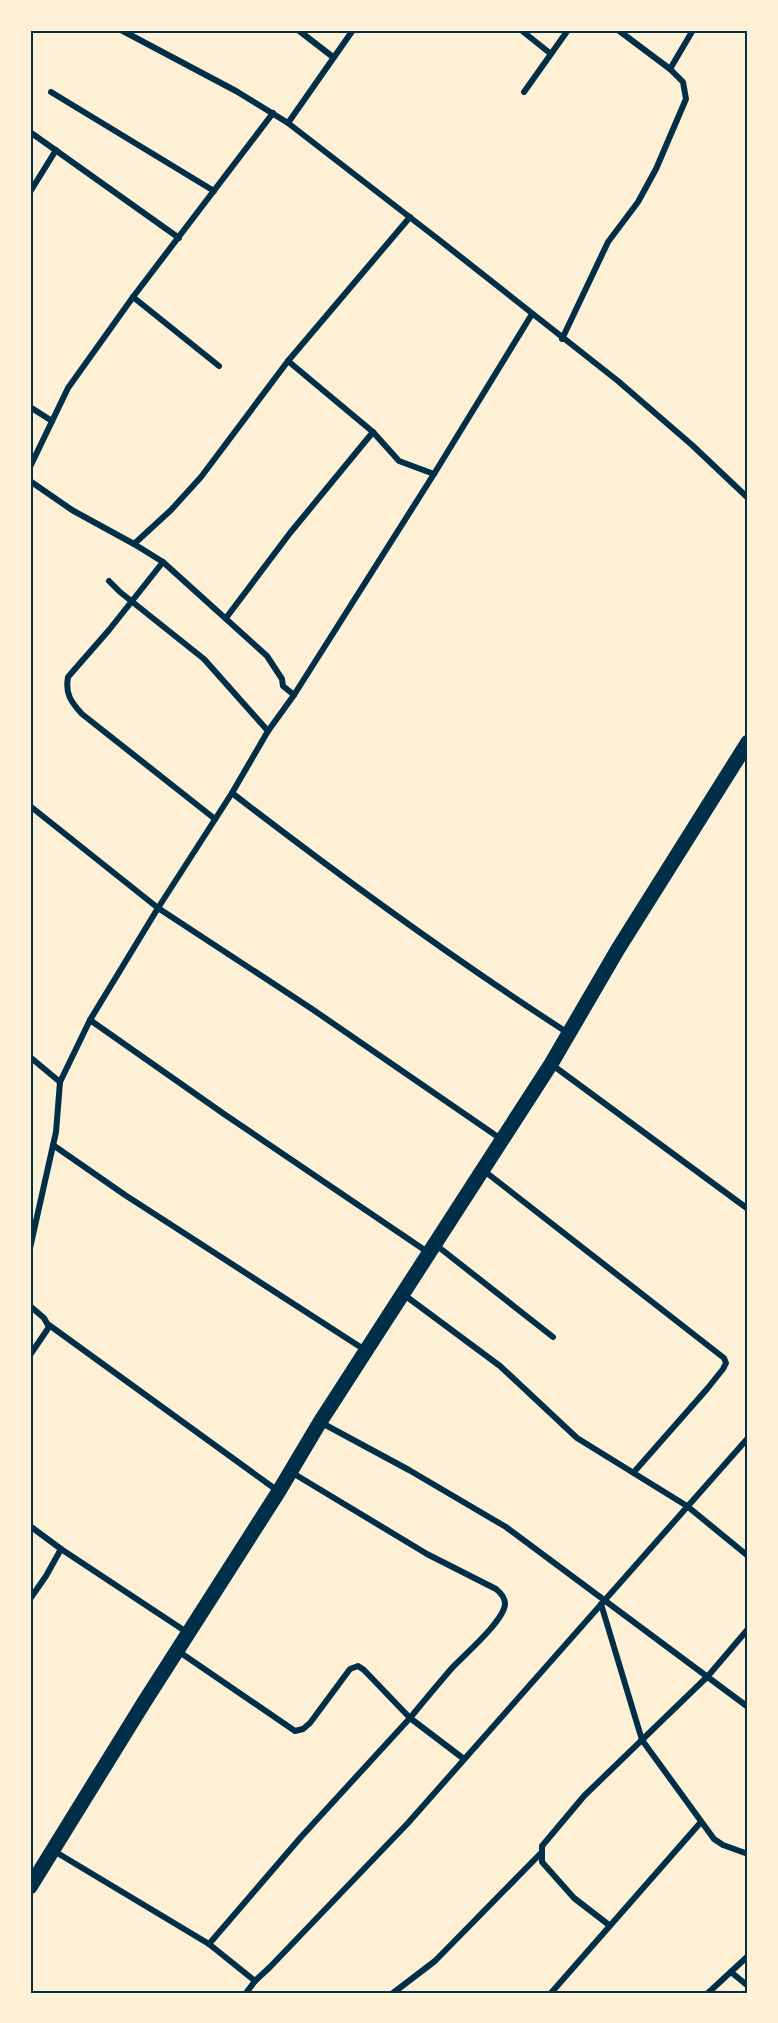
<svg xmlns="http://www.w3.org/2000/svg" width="778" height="2023" font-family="Lora,serif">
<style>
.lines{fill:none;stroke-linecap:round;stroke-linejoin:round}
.minor{stroke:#003049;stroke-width:6}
.primary{stroke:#003049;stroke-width:15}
.neatline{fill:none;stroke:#003049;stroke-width:2}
</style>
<rect width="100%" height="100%" fill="#fdf0d5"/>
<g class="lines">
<g class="minor">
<polyline points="121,30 236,91 288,123 438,239 618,381 692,445 748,498"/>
<polyline points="298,30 333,57"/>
<polyline points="521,30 551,54"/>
<polyline points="670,69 693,30"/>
<polyline points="51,92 214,191"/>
<polyline points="524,92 568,30"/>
<polyline points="288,123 353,30"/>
<polyline points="30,132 179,238"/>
<polyline points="30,192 56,150"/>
<polyline points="133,297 219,366"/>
<polyline points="562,339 608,242 638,202 656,169 686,99 683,82 670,69 618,30"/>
<polyline points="288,361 373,432 399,461 434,474 532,314"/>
<polyline points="30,407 52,421"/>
<polyline points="30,467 68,388 133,297 273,113"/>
<polyline points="30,481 72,510 134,544 171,510 201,477 288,361 410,217"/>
<path d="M163,562l-54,68 -41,47c-3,17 3,25 14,37l133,105"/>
<polyline points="109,581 120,592 204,659 268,731"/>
<polyline points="226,618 290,533 373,432"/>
<polyline points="294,695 434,474"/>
<path d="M232,793c109,84 220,165 336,240"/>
<polyline points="30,806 158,908 312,1009 501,1139"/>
<polyline points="90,1020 158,908 232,793 268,731 294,695 283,686 282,679 267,656 163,562 134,544"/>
<polyline points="30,1057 60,1082 90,1020 224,1114 429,1253"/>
<polyline points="551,1064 748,1209"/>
<polyline points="53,1145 125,1195 365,1350"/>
<polyline points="483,1170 724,1358 726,1363 723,1369 707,1389 634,1472"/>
<polyline points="436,1245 553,1337"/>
<polyline points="30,1248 56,1132 60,1082"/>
<polyline points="403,1294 500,1366 577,1438 687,1506 748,1556"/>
<polyline points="30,1306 44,1318 49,1327 30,1355"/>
<polyline points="49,1325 278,1491"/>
<polyline points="320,1422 409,1470 506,1527 748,1707"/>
<path d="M291,1472l136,82 69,35c5,4 9,8 9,15 -1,17 -41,51 -53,64 -14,16 -28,33 -42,50l54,41"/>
<polyline points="30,1526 61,1549 46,1576 30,1599"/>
<polyline points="61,1549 188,1633"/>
<polyline points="601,1604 642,1740 714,1839 723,1845 748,1854"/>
<polyline points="178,1651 295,1731 303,1729 310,1723 350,1669 358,1666 364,1670 410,1718 301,1837 209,1944"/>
<polyline points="54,1851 209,1944 255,1981"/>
<polyline points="609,1925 574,1898 542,1862 542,1846 584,1796 708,1676 748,1629"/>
<polyline points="731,1972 748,1986"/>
<polyline points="246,1993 255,1981 270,1967 408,1823 748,1438"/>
<polyline points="393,1993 435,1961 541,1853"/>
<polyline points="551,1993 701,1822"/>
<polyline points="708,1993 748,1956"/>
</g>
<polyline class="primary" points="30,1887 143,1704 279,1491 320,1422 551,1064 618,949 748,742"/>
</g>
<rect width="778" height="2023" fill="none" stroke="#fdf0d5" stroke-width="63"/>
<rect x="32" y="32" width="714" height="1960" class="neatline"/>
</svg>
